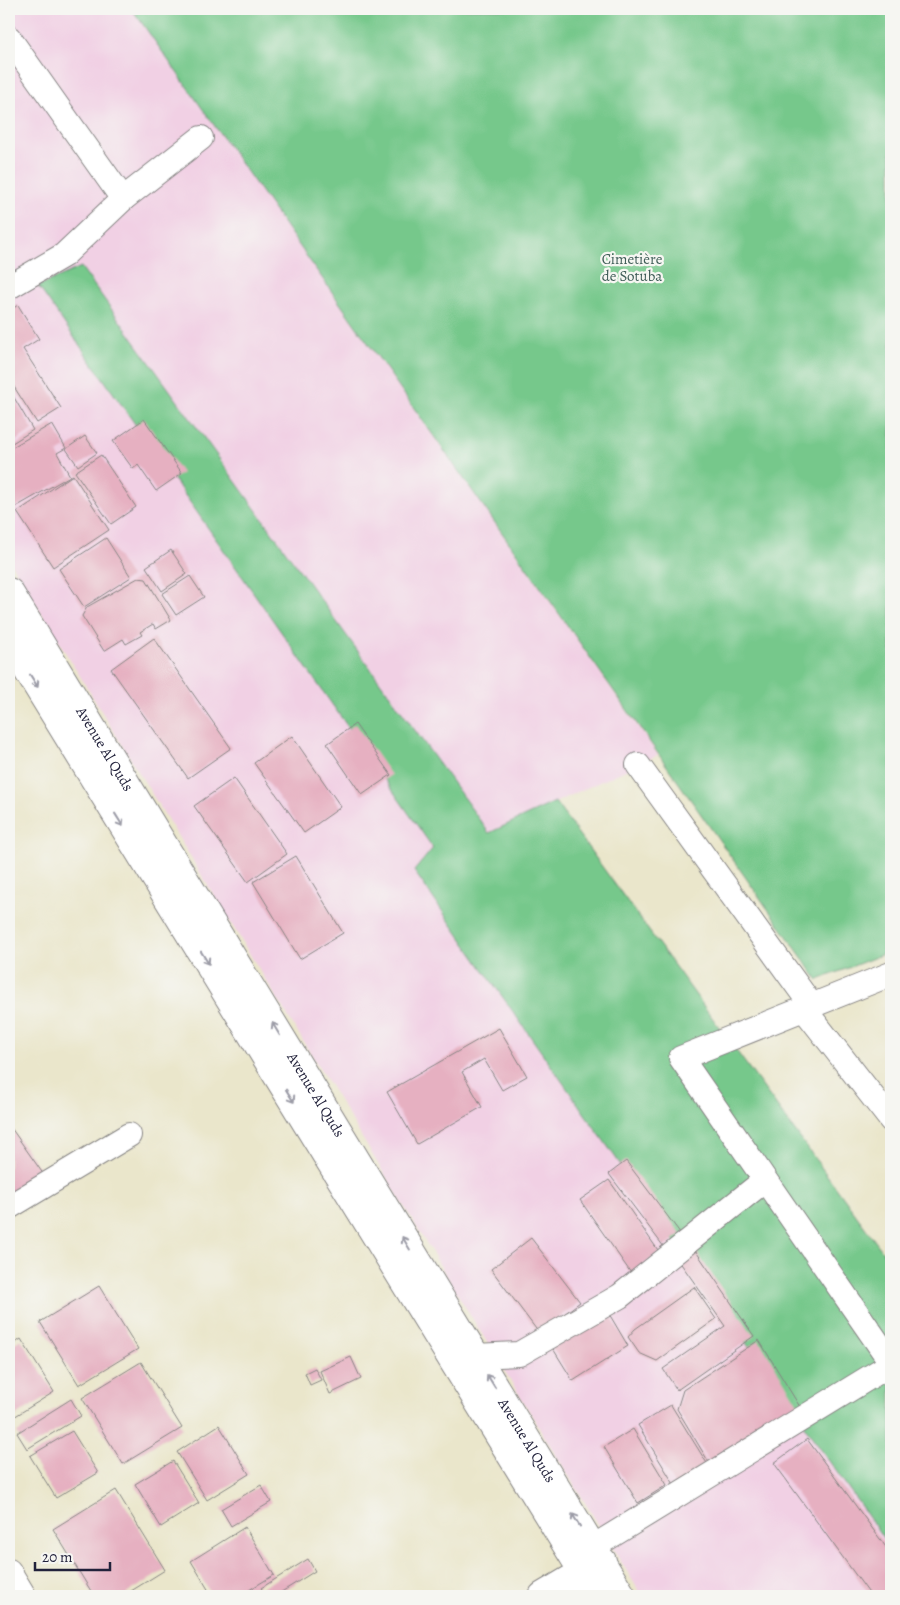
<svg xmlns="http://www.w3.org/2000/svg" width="900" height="1605" font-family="Alegreya,serif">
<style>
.built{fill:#f1d0e4}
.green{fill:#76c88b;stroke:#4c7563}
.building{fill:#e6b0c1}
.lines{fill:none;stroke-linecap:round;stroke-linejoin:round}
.minor-casing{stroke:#868483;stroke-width:26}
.secondary-casing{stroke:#868483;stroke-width:30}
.primary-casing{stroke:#868483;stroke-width:30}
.minor{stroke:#fff;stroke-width:24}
.secondary{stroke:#fff;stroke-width:28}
.primary{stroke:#fff;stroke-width:28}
.oneway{stroke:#9c9ca7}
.labels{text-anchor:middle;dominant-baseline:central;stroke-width:4.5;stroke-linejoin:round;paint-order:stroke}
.park-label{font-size:15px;fill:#3f5c57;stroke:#f6f6f2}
.street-label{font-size:15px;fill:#22223b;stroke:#f6f6f2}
</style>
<rect width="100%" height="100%" fill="#f6f6f2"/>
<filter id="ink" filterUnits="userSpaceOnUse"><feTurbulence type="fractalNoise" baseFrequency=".02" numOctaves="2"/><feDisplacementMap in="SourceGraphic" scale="10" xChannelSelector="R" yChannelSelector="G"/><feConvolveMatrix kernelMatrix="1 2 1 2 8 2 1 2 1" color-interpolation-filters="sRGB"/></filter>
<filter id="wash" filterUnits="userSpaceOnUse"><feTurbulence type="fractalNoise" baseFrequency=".0096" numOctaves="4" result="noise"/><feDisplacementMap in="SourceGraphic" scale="20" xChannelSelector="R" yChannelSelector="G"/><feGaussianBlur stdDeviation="1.12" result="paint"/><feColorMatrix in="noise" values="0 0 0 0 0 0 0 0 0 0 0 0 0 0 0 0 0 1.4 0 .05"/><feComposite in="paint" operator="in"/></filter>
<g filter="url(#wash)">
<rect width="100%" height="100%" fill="#eae6cb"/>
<polygon class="built" points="9,9 132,9 658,755 489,833 81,267 433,849 414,871 891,1549 891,1596 642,1596 9,560"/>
<g class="green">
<polygon points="132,9 891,9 891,951 818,980"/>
<polygon points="81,267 489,833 555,802 891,1263 891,1549 414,871 433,848 38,286"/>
</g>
<g id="blocks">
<g class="building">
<polygon points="18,305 39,339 23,349 61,408 37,423 9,379 9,311"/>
<polygon points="9,389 33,430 9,445"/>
<polygon points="144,419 182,473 156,491 138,465 133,469 113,441"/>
<polygon points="52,424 66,448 57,453 70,476 14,508 9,499 9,449"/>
<polygon points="85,436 97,453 78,466 66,449"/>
<polygon points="101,455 136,507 111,524 75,472"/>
<polygon points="73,475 109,530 53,567 17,512"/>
<polygon points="106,538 131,577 84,607 59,569"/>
<polygon points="171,550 187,574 162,591 146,567"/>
<polygon points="190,576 204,597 176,615 162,594"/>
<polygon points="138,578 146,579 171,620 156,629 153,624 140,632 142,635 126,644 123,639 104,651 82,616 87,607"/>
<polygon points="154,638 231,748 188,778 111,669"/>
<polygon points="355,724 391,775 362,795 327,744"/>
<polygon points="292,736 341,807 304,833 254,763"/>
<polygon points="234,778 287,854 248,882 194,806"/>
<polygon points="296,856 343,933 300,959 253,882"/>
<polygon points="499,1028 527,1076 502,1090 484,1059 462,1072 482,1107 417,1144 387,1092"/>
<polygon points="9,1125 44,1175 9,1199"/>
<polygon points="626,1161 681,1234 664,1247 609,1174"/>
<polygon points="609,1180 660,1253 631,1273 580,1200"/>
<polygon points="531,1238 580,1302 539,1333 491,1269"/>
<polygon points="695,1250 754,1336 677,1390 663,1369 725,1326 679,1261"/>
<polygon points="99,1286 138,1349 79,1385 40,1322"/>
<polygon points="694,1287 716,1319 657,1361 639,1353 628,1337 635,1329"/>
<polygon points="9,1304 14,1314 9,1317"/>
<polygon points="608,1312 628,1346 573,1381 552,1347"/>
<polygon points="21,1339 54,1392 9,1420 9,1347"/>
<polygon points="759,1340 800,1407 710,1464 677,1409 683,1390"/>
<polygon points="351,1357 361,1379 330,1394 320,1371"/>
<polygon points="141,1362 182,1428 123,1464 82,1398"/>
<polygon points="315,1368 321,1380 310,1385 305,1373"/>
<polygon points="71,1399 81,1416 27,1449 17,1433"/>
<polygon points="671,1405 708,1465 675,1486 638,1425"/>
<polygon points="219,1425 249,1474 207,1500 177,1452"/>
<polygon points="633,1429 667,1485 638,1503 604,1447"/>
<polygon points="72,1431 98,1473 56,1498 30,1456"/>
<polygon points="807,1439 891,1554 891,1596 871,1596 774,1463"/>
<polygon points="173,1461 199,1503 161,1527 135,1484"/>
<polygon points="261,1485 271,1502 231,1526 221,1509"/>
<polygon points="116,1490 165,1570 123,1596 94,1596 53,1529"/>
<polygon points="245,1527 274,1575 249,1590 253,1596 212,1596 191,1561"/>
<polygon points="308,1559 315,1571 275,1596 266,1596 261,1588"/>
</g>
</g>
</g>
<g filter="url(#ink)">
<use href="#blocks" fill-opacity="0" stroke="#868483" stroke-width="1"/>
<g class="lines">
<defs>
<g id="minor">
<polyline points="9,38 123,199"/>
<polyline points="9,287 64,255 123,199 201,138"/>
<polyline points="638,765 812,1006"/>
<polyline points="891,974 681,1058 891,1362"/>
<polyline points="804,1009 891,1120"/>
<polyline points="9,1207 129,1135"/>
<polyline points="475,1356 519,1354 620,1296 765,1180"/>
<polyline points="593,1547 891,1364"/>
<polyline points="9,1571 24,1596"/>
</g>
<polyline id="secondary" points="543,1596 602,1561"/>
<g id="primary">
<path id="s1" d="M9,592l613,1004"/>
<polyline points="9,640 598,1596"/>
</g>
</defs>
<use href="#minor" class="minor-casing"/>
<use href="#secondary" class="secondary-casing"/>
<use href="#primary" class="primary-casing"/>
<use href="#minor" class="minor"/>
<use href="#secondary" class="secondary"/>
<use href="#primary" class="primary"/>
</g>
<defs><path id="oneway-shaft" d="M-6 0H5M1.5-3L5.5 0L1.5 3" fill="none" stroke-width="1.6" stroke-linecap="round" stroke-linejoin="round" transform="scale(1.25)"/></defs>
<g class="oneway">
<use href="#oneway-shaft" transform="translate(34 681) rotate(58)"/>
<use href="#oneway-shaft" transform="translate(119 820) rotate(58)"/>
<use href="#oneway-shaft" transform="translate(205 958) rotate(58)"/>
<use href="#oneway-shaft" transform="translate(276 1029) rotate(-121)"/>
<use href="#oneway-shaft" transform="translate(290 1096) rotate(58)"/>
<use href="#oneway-shaft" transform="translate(406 1243) rotate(-121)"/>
<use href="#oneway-shaft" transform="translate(491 1381) rotate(-122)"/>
<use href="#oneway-shaft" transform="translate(576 1520) rotate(-122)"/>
</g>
</g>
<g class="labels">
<g class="park-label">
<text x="632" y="259">Cimetière<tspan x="632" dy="17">de Sotuba</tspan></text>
</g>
<g class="street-label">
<text stroke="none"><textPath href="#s1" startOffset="184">Avenue Al Quds</textPath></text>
<text stroke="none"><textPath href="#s1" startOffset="589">Avenue Al Quds</textPath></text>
<text stroke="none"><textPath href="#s1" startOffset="994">Avenue Al Quds</textPath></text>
</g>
</g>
<rect width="900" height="1605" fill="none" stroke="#f6f6f2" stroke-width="30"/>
<path d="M35 1562v8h75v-8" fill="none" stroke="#22223b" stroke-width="2.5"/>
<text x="42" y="1562" font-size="15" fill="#22223b" stroke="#f6f6f2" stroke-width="4" paint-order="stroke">20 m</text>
</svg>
